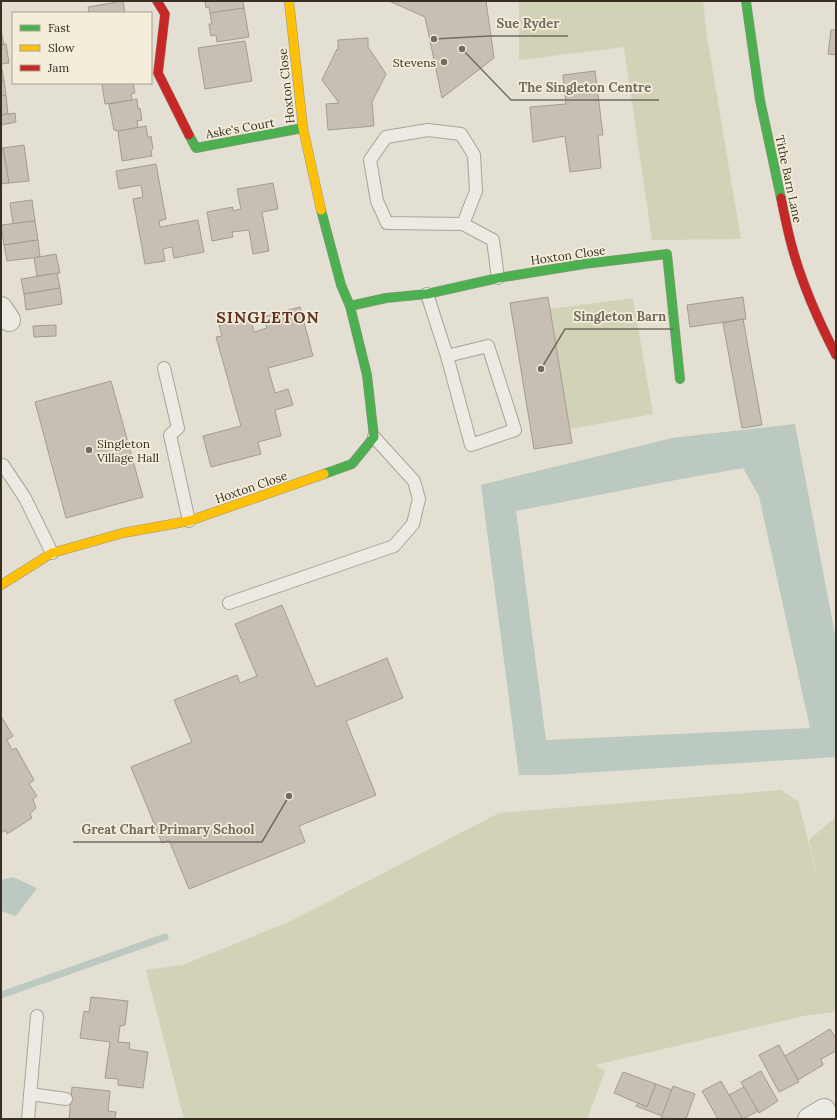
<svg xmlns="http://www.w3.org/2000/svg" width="837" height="1120" font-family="Lora,serif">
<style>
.green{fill:#d1d2b6}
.water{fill:#bbc9c1;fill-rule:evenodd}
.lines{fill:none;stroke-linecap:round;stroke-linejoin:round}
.stream{stroke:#bbc9c1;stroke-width:7}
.building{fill:#c7bfb3;stroke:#a49b91}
.lane-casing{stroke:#a9a49a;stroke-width:14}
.street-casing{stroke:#a9a49a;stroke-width:24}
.fast-casing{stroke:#99948a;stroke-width:10}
.slow-casing{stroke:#99948a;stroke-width:10}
.jam-casing{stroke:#99948a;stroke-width:10}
.lane{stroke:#eceae2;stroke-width:12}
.street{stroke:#eceae2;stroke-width:22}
.fast{stroke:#4caf50;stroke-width:9}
.slow{stroke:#ffc107;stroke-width:9}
.jam{stroke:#c62828;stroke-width:9}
.poi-dot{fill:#746c60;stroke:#f3edd9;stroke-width:1.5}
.labels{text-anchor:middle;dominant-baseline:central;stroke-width:3.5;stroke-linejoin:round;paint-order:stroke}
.poi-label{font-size:12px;fill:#382e22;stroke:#f3edd9;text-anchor:end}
.street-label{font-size:12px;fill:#382e22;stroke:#f3edd9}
.district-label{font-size:16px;font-weight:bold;letter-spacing:1px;fill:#613425;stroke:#f3edd9}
.leader{fill:none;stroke:#746c60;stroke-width:1.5}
.callout-dot{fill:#746c60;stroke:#f3edd9;stroke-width:1.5}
.callout-label{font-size:13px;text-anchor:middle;font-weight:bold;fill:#746c60;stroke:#f3edd9;stroke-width:3.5;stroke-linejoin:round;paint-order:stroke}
</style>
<rect width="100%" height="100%" fill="#e3dfd2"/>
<g class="green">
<polygon points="519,1 703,1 707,37 741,239 652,240 624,47 519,60"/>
<polygon points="633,298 653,414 570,429 550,309"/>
<polygon points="781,790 798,801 820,888 809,840 836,817 836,1012 808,1015 595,1065 605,1071 587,1119 184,1119 146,970 183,965 291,921 499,813"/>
</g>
<g class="water">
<path d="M795,424l41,216v117l-286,18h-31l-38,-290 191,-47zM743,468l16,28 51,232 -264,12 -30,-229 160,-31z"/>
<polygon points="13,877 37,888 16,916 1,911 1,880"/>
</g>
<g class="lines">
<polyline class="stream" points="1,995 165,937"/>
</g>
<g class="building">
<polygon points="123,1 125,13 89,13 88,7"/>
<polygon points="205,1 243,1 244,8 210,13 209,7 206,8"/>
<polygon points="389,1 486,1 494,58 442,98 425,17"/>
<polygon points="244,8 249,37 217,42 216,35 211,36 209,24 212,24 210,13"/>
<polygon points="1,30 4,45 1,45"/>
<polygon points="831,30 836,30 836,55 828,54"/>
<polygon points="368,38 368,47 386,74 372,102 374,126 328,130 326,104 339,103 322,80 337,49 338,50 338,40"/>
<polygon points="245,41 252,81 205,89 198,48"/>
<polygon points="6,44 9,63 1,64 1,45"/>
<polygon points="1,64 4,80 1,81"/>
<polygon points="595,71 603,135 598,135 601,168 570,172 565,136 533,142 530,107 566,104 563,75"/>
<polygon points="4,80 6,95 1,96 1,81"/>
<polygon points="102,83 133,83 135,93 131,94 132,100 105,104"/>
<polygon points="6,95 8,114 1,115 1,96"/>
<polygon points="137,99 138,109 140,108 142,120 137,121 138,128 118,131 114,130 109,104"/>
<polygon points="15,113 16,122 1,125 1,115"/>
<polygon points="146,126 148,138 151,136 153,149 151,151 152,156 122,161 118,131"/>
<polygon points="24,145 29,181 9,183 3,148"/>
<polygon points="1,148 3,148 9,183 1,184"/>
<polygon points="156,164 166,219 159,221 160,227 198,220 204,252 174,258 172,247 163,249 165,261 145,264 133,199 143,197 141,185 119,189 116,171"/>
<polygon points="273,183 278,209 262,212 269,251 253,254 249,230 232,232 233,237 212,241 207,212 233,207 233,211 241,209 237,189"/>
<polygon points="32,200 35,221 13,224 10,203"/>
<polygon points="35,221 38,240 4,245 1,225"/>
<polygon points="38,240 40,257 7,261 4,245"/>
<polygon points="56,254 60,273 37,276 34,258"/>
<polygon points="57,273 60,288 24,294 21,279"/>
<polygon points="60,288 62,304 26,310 24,294"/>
<polygon points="548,297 572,443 534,449 510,303"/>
<polygon points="743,297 746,319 690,327 687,305"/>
<polygon points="300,307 313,356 268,368 275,393 288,389 293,405 275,410 281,436 258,442 261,454 211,467 203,436 241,426 216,337 222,336 219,325 250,316 254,332 267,328 263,317"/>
<polygon points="743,319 762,425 742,428 723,323"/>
<polygon points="56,325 56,336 34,337 33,326"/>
<polygon points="111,381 143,497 66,518 35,402"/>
<polygon points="282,605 316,687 387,658 403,698 346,721 376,795 299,826 305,842 189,889 169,840 162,843 131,767 192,742 174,700 237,675 240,683 257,676 235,624"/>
<polygon points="1,716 13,736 7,740 12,750 16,748 34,780 29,784 37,796 33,799 36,808 30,814 32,818 7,834 6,830 1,833"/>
<polygon points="91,997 128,1001 125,1025 120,1026 118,1042 130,1043 129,1049 148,1052 143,1088 118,1085 118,1079 105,1078 110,1042 80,1038 84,1011 89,1012"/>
<polygon points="830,1029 836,1038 836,1051 821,1059 823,1065 798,1080 785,1056"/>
<polygon points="779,1045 799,1082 779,1092 759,1055"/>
<polygon points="761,1071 778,1101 759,1113 741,1082"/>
<polygon points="623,1072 656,1084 647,1107 614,1093"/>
<polygon points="721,1081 729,1095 743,1119 718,1119 702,1091"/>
<polygon points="656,1084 672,1090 662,1116 636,1106 638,1103 647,1107"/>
<polygon points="673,1086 695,1094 686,1119 661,1118"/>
<polygon points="72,1087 110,1091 108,1111 116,1112 115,1119 69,1119"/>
<polygon points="744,1087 758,1111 743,1119 729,1095"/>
</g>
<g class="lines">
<defs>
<g id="lane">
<polygon points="428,130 461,134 474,155 476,191 463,224 387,223 377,201 370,160 386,137"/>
<polyline points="463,224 493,240 498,278"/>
<polyline points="427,294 447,356 471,445 515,430 488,346 447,356"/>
<polyline points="164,368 178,428 170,435 189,521"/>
<polyline points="3,465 25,498 52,553"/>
<polyline points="229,603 394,546 413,524 419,499 414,481 374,437"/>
<polyline points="30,1094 66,1099"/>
<polyline points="28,1119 37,1016"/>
</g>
<g id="street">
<polyline points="1,308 9,320"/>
<polyline points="809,1119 824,1110 829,1119"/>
</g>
<g id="fast">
<polyline points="746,1 760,100 781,198"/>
<polyline points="189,135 196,148 303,128"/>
<polyline points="321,210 341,285 350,306 367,375 374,437 352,464 324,474"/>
<polyline points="350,306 386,298 427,294 498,278 584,264 667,254 680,379"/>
</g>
<g id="slow">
<polyline points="289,1 303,128 321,210"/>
<polyline points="1,585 52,553 123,533 189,521 324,474"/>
</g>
<g id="jam">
<polyline points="157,1 165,14 158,73 189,135"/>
<path d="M781,198c3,15 6,30 10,45 10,39 27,77 45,112"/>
</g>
</defs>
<use href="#lane" class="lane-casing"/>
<use href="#street" class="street-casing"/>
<use href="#fast" class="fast-casing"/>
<use href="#slow" class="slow-casing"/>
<use href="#jam" class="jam-casing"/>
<use href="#lane" class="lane"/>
<use href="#street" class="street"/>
<use href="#fast" class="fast"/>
<use href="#slow" class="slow"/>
<use href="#jam" class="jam"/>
</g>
<g class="poi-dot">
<circle cx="444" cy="62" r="4"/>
<circle cx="89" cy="450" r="4"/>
</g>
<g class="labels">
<g class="poi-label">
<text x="436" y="62">Stevens</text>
<text x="97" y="443" text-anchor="start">Singleton<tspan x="97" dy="14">Village Hall</tspan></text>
</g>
<g class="street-label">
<text transform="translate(286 86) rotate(-96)">Hoxton Close</text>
<text transform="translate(240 128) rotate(-10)">Aske's Court</text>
<text transform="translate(789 179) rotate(78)">Tithe Barn Lane</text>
<text transform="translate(568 255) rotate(-8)">Hoxton Close</text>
<text transform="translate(251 487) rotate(-19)">Hoxton Close</text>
</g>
<g class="district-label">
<text x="268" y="317">SINGLETON</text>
</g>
</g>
<path class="leader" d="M434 39L489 36H568M462 49L511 100H659M541 369L565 329H674M289 796L262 842H73"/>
<g class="callout-dot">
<circle cx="434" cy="39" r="4"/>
<circle cx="462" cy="49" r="4"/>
<circle cx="541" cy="369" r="4"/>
<circle cx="289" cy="796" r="4"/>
</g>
<g class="callout-label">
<text x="528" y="28">Sue Ryder</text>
<text x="585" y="92">The Singleton Centre</text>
<text x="620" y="321">Singleton Barn</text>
<text x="168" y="834">Great Chart Primary School</text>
</g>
<rect width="837" height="1120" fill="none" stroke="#382e22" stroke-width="4"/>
<rect x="12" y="12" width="140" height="72" fill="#f3edd9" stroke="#a8a190"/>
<rect x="20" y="25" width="20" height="6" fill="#4caf50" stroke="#a8a190"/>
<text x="48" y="32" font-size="12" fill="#382e22">Fast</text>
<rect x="20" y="45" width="20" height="6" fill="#ffc107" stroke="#a8a190"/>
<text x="48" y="52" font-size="12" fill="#382e22">Slow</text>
<rect x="20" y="65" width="20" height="6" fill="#c62828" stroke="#a8a190"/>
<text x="48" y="72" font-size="12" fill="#382e22">Jam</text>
</svg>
